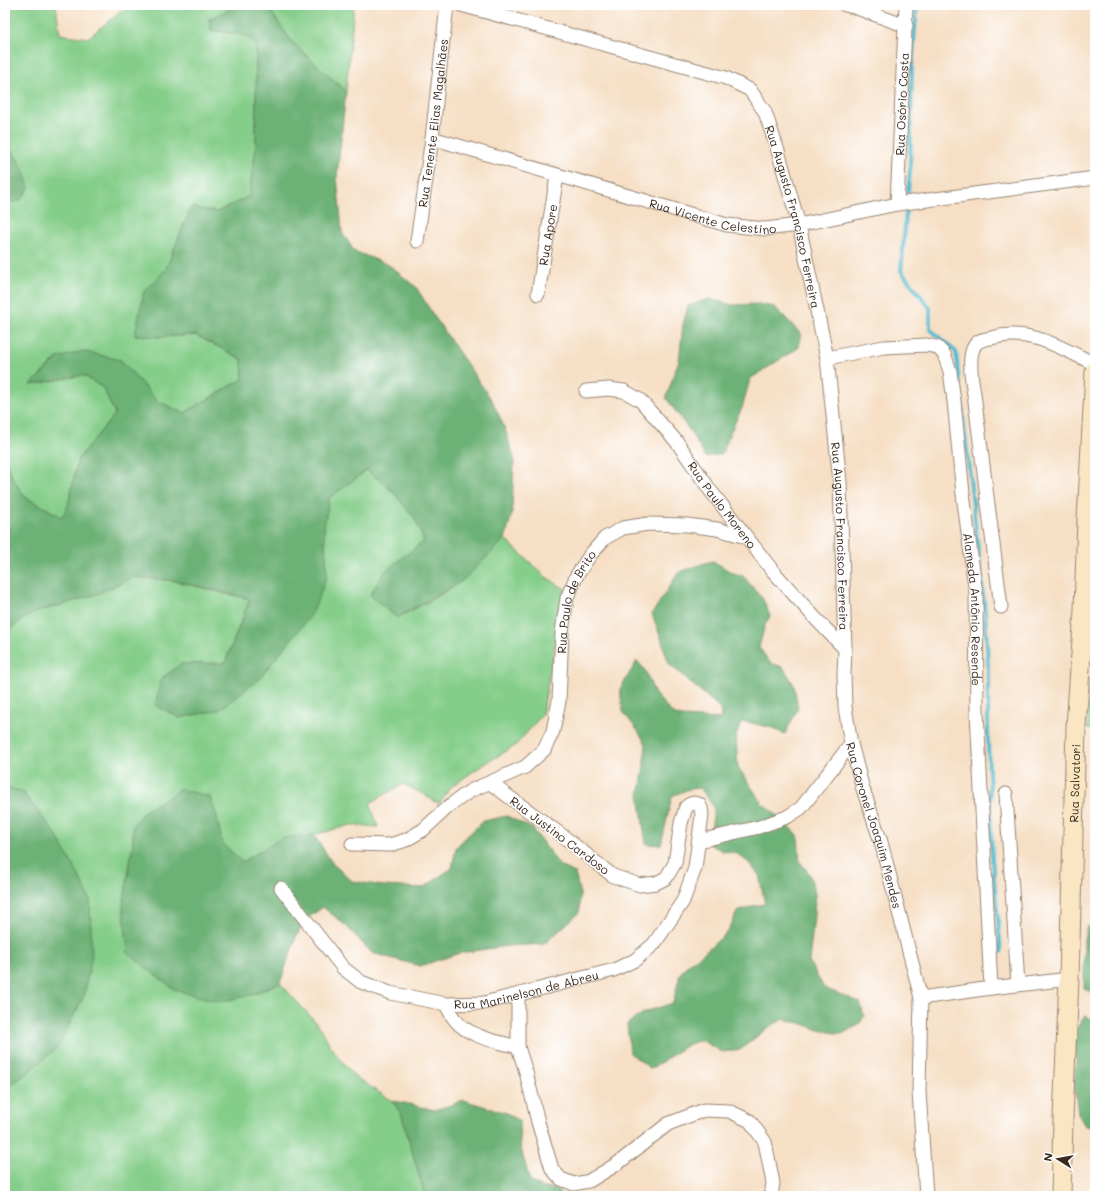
<svg xmlns="http://www.w3.org/2000/svg" width="1100" height="1201" font-family="Mali,sans-serif">
<style>
.green{fill:#85ce8a;stroke:#607c54}
.forest{fill:#6cb176;stroke:#546e4a}
.lines{fill:none;stroke-linecap:round;stroke-linejoin:round}
.stream{stroke:#53bcd0;stroke-width:4}
.street-casing{stroke:#988472;stroke-width:15}
.secondary-casing{stroke:#988472;stroke-width:21}
.street{stroke:#fff;stroke-width:13}
.secondary{stroke:#fbe6c3;stroke-width:19}
.labels{text-anchor:middle;dominant-baseline:central;stroke-width:3.5;stroke-linejoin:round;paint-order:stroke}
.street-label{font-size:12px;fill:#3b2a1e;stroke:#fff}
</style>
<rect width="100%" height="100%" fill="#fff"/>
<filter id="ink" filterUnits="userSpaceOnUse"><feTurbulence type="fractalNoise" baseFrequency=".025" numOctaves="2"/><feDisplacementMap in="SourceGraphic" scale="8" xChannelSelector="R" yChannelSelector="G"/><feConvolveMatrix kernelMatrix="1 2 1 2 8 2 1 2 1" color-interpolation-filters="sRGB"/></filter>
<filter id="wash" filterUnits="userSpaceOnUse"><feTurbulence type="fractalNoise" baseFrequency=".012" numOctaves="4" result="noise"/><feDisplacementMap in="SourceGraphic" scale="16" xChannelSelector="R" yChannelSelector="G"/><feGaussianBlur stdDeviation="0.9" result="paint"/><feColorMatrix in="noise" values="0 0 0 0 0 0 0 0 0 0 0 0 0 0 0 0 0 1.4 0 .05"/><feComposite in="paint" operator="in"/></filter>
<g filter="url(#wash)">
<rect width="100%" height="100%" fill="#f6dfc5"/>
<g class="green">
<polygon points="13,5 56,5 60,34 88,38 129,5 239,5 209,19 211,30 244,35 256,44 256,147 249,196 217,212 191,207 166,269 144,291 135,335 160,337 195,335 242,359 243,379 184,413 157,401 121,360 57,358 31,385 83,375 103,388 115,414 78,459 68,506 62,517 25,497 12,477 5,461 5,206 9,203 21,200 14,153 5,144 5,27 11,22"/>
<polygon points="264,5 354,5 346,91 322,70 292,42 268,7"/>
<polygon points="367,470 393,491 415,519 424,542 386,571 370,595 397,618 431,600 462,581 505,539 546,577 565,589 542,715 515,746 481,766 451,787 439,804 421,793 403,784 370,803 378,827 351,825 314,835 282,838 242,862 222,843 216,813 133,826 133,843 251,995 280,983 321,1028 332,1049 355,1077 391,1100 401,1113 425,1196 5,1196 5,1088 25,1075 55,833 22,791 5,788 5,635 13,626 31,614 97,594 133,577 176,581 226,594 250,598 225,663 181,664 161,679 156,705 180,718 327,576 324,527 329,498"/>
<polygon points="1089,679 1095,681 1095,730 1087,729"/>
</g>
<g class="forest">
<polygon points="239,5 264,5 268,7 292,42 322,70 346,91 337,176 342,232 354,251 389,265 416,287 434,316 493,402 505,429 514,458 512,514 505,539 462,581 397,618 370,595 385,571 424,541 415,519 393,491 367,470 329,498 324,527 327,576 312,614 259,679 219,710 180,718 155,705 161,679 181,664 225,663 250,599 176,581 133,577 97,594 31,614 13,626 5,635 5,461 12,477 25,497 62,517 68,506 78,459 115,414 103,388 83,375 30,385 58,358 83,351 121,360 157,401 184,413 243,379 242,359 195,335 160,337 135,335 144,291 166,269 191,207 217,212 249,196 256,147 256,44 244,35 211,30 209,19"/>
<path d="M5,144c15,15 18,24 24,44l-8,12 -12,3 -4,3z"/>
<polygon points="709,299 732,305 759,304 775,307 802,335 798,348 750,379 742,408 730,433 722,454 705,457 692,434 666,398 679,360 683,325 688,306"/>
<polygon points="713,561 731,572 743,576 763,599 770,616 765,625 759,647 770,663 783,667 794,685 798,708 785,734 769,727 742,721 736,736 738,767 762,803 786,823 798,836 800,863 801,863 810,875 815,894 814,916 809,962 824,988 860,1002 864,1016 859,1025 841,1034 819,1030 803,1024 784,1019 767,1028 740,1050 722,1052 701,1040 687,1045 651,1069 630,1053 627,1024 645,1012 673,1003 680,974 688,964 701,955 728,932 737,912 754,906 765,904 759,875 748,862 736,853 723,851 709,844 714,809 708,798 700,788 689,789 672,796 661,845 646,844 639,795 643,773 646,744 638,731 623,712 620,689 637,661 645,670 655,694 673,714 682,717 721,719 720,708 669,664 661,638 652,614 678,573 699,565"/>
<polygon points="5,788 22,791 55,833 79,876 90,899 92,955 84,996 57,1048 25,1075 5,1088"/>
<polygon points="181,789 210,797 216,813 222,843 242,862 282,838 314,835 333,864 352,881 383,886 423,888 452,868 456,847 483,821 507,816 533,829 560,866 575,873 580,894 579,913 544,944 507,946 460,953 420,966 372,953 346,926 323,907 305,920 296,937 280,983 251,995 220,1002 175,990 128,953 123,906 133,843 133,826 144,811"/>
<polygon points="1095,926 1095,994 1084,988 1084,939 1087,927"/>
<polygon points="1085,1016 1095,1020 1095,1127 1085,1126 1078,1114 1074,1083 1076,1061 1074,1043 1075,1030"/>
<polygon points="391,1100 434,1110 454,1104 463,1100 507,1113 519,1121 520,1145 530,1181 540,1187 558,1190 564,1196 425,1196 401,1113"/>
</g>
<g class="lines">
<g class="stream">
<polyline points="908,192 910,172 912,66 917,5"/>
<polyline points="906,213 901,271 930,308 930,329 956,352 985,611 988,662 988,740 992,859 1001,952"/>
</g>
</g>
</g>
<g filter="url(#ink)">
<g class="lines">
<defs>
<g id="street">
<path id="s1" d="M461,5l265,73 24,12 15,22 13,39 21,74 28,133 13,124 5,167 -1,26 1,32 6,37 12,45 18,53 40,156 -2,94 7,104"/>
<polyline points="845,5 854,7 906,26"/>
<path id="s2" d="M432,138l295,87 38,4 34,-4 98,-21 198,-26"/>
<path id="s3" d="M897,204l9,-199"/>
<path id="s4" d="M417,241l15,-103 15,-133"/>
<path id="s5" d="M538,294l19,-118"/>
<path id="s6" d="M827,358l57,-11 43,-2 10,2 7,7 6,17 4,30 9,93 13,100 1,118 14,276"/>
<path id="s7" d="M586,391l23,-2 15,2 16,9 37,42 33,48 62,80 44,49 29,30"/>
<path d="M1001,607l-27,-213c-2,-13 -7,-38 1,-49 3,-5 10,-6 16,-7 39,-11 70,10 104,26"/>
<polyline points="1006,794 1018,985"/>
<polyline points="699,841 759,827 787,817 801,808 851,744"/>
<path id="s8" d="M352,844l38,1 16,-5 17,-10 26,-24 21,-15 55,-24 19,-17 9,-19 6,-30 3,-69 5,-34 10,-23 13,-20 15,-17 18,-10 25,-4 39,1 30,4 29,8"/>
<path id="s9" d="M281,888l62,80 18,14 29,11 56,11 38,-1 130,-33 21,-10 19,-16 29,-43 12,-33 7,-53 -1,-7 -2,-4 -5,-1 -4,1 -4,3 -5,16 -6,40 -9,15 -10,5 -16,2 -27,-9 -50,-40 -73,-53"/>
<polyline points="921,998 991,988 1069,979"/>
<path d="M446,1004c3,7 7,15 14,21 15,13 39,17 58,22l8,25 12,50 14,47 9,10 13,5 15,-3 28,-17 51,-40 36,-14 25,1 21,10 15,21 8,41 -2,13"/>
<polyline points="518,1047 518,995"/>
</g>
<g id="secondary">
<path id="s10" d="M1061,1196l2,-77 6,-140 7,-252 8,-117 3,-90 8,-149"/>
</g>
</defs>
<use href="#street" class="street-casing"/>
<use href="#secondary" class="secondary-casing"/>
<use href="#street" class="street"/>
<use href="#secondary" class="secondary"/>
</g>
</g>
<g class="labels">
<g class="street-label">
<text stroke="none"><textPath href="#s3" startOffset="100">Rua Osório Costa</textPath></text>
<text stroke="none"><textPath href="#s4" startOffset="119">Rua Tenente Elias Magalhães</textPath></text>
<text stroke="none"><textPath href="#s2" startOffset="292">Rua Vicente Celestino</textPath></text>
<text stroke="none"><textPath href="#s1" startOffset="437">Rua Augusto Francisco Ferreira</textPath></text>
<text stroke="none"><textPath href="#s5" startOffset="60">Rua Apore</textPath></text>
<text stroke="none"><textPath href="#s7" startOffset="190">Rua Paulo Moreno</textPath></text>
<text stroke="none"><textPath href="#s1" startOffset="761">Rua Augusto Francisco Ferreira</textPath></text>
<text stroke="none"><textPath href="#s8" startOffset="375">Rua Paulo de Brito</textPath></text>
<text stroke="none"><textPath href="#s6" startOffset="379">Alameda Antônio Resende</textPath></text>
<text stroke="none"><textPath href="#s10" startOffset="413">Rua Salvatori</textPath></text>
<text stroke="none"><textPath href="#s1" startOffset="1054">Rua Coronel Joaquim Mendes</textPath></text>
<text transform="translate(560 835) rotate(37)">Rua Justino Cardoso</text>
<text stroke="none"><textPath href="#s9" startOffset="294">Rua Marinelson de Abreu</textPath></text>
</g>
</g>
<rect width="1100" height="1201" fill="none" stroke="#fff" stroke-width="20"/>
<g transform="translate(1058 1159) rotate(281)" stroke="#ffffff" stroke-width="3" paint-order="stroke">
<path d="M0-3L7 15L0 10L-7 15Z" fill="#3b2a1e"/>
<text y="-6" font-size="11" font-weight="bold" text-anchor="middle" fill="#3b2a1e">N</text>
</g>
</svg>
